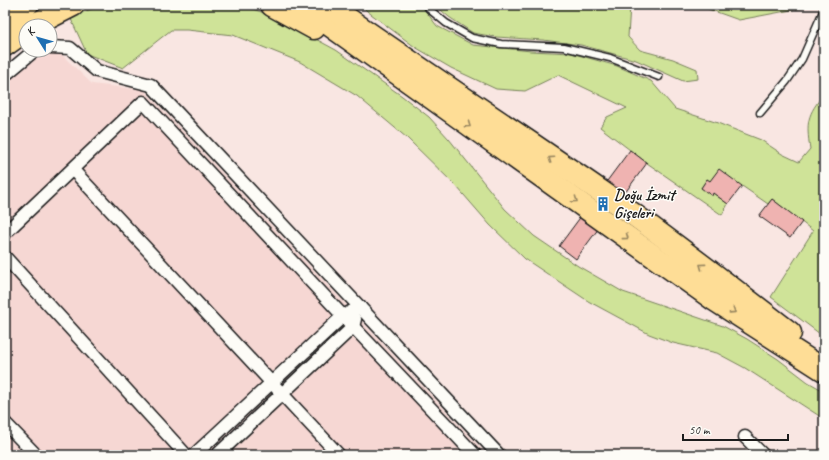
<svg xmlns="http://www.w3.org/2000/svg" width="829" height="460" font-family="Caveat,sans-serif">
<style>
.built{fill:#f6d7d3}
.green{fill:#cfe398;stroke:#76805a}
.building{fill:#efb3b1;stroke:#1c1c1c}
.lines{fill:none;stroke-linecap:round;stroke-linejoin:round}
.service-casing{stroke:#1c1c1c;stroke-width:9}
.minor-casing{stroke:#1c1c1c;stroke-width:15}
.trunk-casing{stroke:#1c1c1c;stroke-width:23}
.motorway-casing{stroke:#1c1c1c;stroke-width:25}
.service{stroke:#fdfcf7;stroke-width:6}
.minor{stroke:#fdfcf7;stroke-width:12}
.trunk{stroke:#fedd96;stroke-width:20}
.motorway{stroke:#fedd96;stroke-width:22}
.oneway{stroke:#98865f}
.labels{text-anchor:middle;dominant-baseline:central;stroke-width:3;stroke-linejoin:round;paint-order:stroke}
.poi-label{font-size:16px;font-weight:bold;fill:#1c1c1c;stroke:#fdfcf7;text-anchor:start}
</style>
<rect width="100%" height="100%" fill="#f9e6e2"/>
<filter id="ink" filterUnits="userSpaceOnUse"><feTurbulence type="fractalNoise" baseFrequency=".025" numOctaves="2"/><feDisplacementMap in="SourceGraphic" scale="8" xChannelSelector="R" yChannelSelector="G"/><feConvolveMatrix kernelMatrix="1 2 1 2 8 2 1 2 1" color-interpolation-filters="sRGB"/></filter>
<g filter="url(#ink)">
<polygon class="built" points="60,53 92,84 144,90 487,455 5,455 5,83 35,56"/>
<g class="green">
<polygon points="102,5 241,5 273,16 336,50 402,96 429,117 449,139 505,209 534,236 578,266 623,292 723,326 747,339 778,359 808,382 824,391 824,419 745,368 717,353 673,343 649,334 588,301 525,259 490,225 457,187 407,138 357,96 300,62 233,35 187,30 171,30 123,68 87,54 70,17"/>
<path d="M361,5h60l16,21 36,19 58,6 40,2 46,13 34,15 24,28 40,13 46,18 21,14 17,8 11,-13c-4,-27 -3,-34 14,-55v243l-53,-40 42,-66 -41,-32 -4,5 -26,-18 -32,-5 -3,-2 -6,9 12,5 15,11 -6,11 -75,-52 -47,-36 7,-10 20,-9 -69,-33 -33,16 -29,-2 -45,-21 -36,-21 -48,-36z"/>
<polygon points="435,5 630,5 628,37 640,50 673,59 697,69 698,79 683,81 636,60 581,45 543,40 496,37 473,33 449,17"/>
<polygon points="699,5 804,5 802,8 739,20 711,10"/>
</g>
<g class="building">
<polygon points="630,150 647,163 576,259 559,246"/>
<polygon points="719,169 742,186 728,204 713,193 712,196 701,188 707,179 710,181"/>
<polygon points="772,199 802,222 790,238 759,216"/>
</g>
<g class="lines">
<defs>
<g id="service">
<polyline points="427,5 429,9 446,23 472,38 501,44 564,47 610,58 659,77"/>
<polyline points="760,113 787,81 802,59 824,9"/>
</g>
<g id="minor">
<polyline points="50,47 70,48 97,71 151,85 499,455"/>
<polyline points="5,75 35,50"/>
<polyline points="73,170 339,455"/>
<polyline points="5,233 143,102 343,316 475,455"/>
<polyline points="5,257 186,455"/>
<polyline points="5,423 36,455"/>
<polyline points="745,437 763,455"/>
<polyline points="194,455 343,316 360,307"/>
<polyline points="217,455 353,327 355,319"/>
</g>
<polyline id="trunk" points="5,26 28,5"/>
<g id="motorway">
<polyline points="272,5 314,28"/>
<polyline points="302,5 715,300 824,370"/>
<path d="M328,5c92,65 186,126 278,190 63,44 124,92 184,138"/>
<polyline points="32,26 73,5"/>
<polyline points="5,45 26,30"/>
</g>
</defs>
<use href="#service" class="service-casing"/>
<use href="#minor" class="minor-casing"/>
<use href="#trunk" class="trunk-casing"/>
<use href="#motorway" class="motorway-casing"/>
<use href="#service" class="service"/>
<use href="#minor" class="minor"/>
<use href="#trunk" class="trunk"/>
<use href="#motorway" class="motorway"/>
</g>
<defs><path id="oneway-chevron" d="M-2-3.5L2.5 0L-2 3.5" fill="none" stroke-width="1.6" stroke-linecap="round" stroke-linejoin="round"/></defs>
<g class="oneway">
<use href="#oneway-chevron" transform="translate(468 125) rotate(35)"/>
<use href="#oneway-chevron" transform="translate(551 159) rotate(-146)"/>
<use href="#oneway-chevron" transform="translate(575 200) rotate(35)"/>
<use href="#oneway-chevron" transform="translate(626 237) rotate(36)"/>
<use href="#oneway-chevron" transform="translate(702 266) rotate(-144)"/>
<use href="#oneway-chevron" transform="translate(733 311) rotate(33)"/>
</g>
</g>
<defs>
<symbol id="building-bare" viewBox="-9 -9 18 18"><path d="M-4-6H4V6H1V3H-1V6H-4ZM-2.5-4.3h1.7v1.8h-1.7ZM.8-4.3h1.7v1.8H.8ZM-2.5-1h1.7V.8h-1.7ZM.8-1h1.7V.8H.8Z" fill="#1f6fb2" stroke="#fdfcf7" stroke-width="2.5" paint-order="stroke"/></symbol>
</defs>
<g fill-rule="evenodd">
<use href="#building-bare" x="593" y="194" width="20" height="20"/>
</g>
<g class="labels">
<g class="poi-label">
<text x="614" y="195">Doğu İzmit<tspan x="614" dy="18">Gişeleri</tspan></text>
</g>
</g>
<rect width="829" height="460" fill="none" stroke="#fdfcf7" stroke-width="20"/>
<rect x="10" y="10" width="809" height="440" fill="none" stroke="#1c1c1c" stroke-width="1.5" filter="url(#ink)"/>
<g transform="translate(38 38) rotate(307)"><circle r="19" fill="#fdfcf7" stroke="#a3a29f"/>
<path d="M0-3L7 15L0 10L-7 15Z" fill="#1f6fb2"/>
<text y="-6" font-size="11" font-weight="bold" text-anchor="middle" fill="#1c1c1c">K</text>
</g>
<path d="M683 434v6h105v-6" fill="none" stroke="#1c1c1c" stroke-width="2"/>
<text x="689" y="434" font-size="12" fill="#1c1c1c" stroke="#fdfcf7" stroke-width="3" paint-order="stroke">50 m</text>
</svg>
